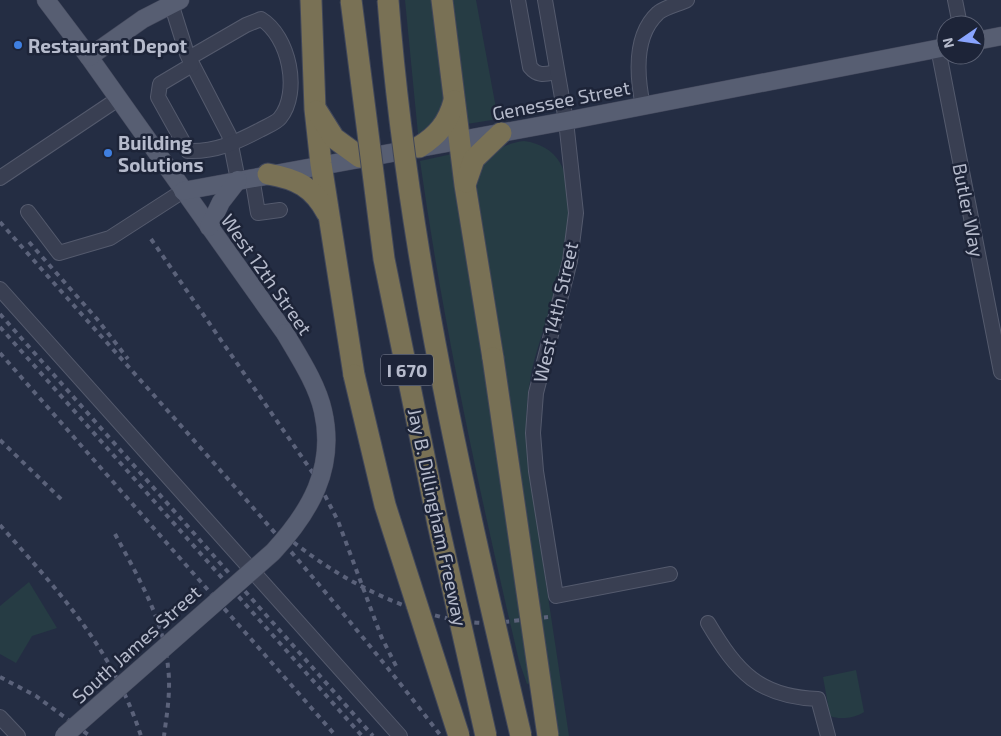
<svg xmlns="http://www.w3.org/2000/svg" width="1001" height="736" font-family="'Exo 2',sans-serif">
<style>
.green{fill:#263c44}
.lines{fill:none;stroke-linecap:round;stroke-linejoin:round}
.minor-casing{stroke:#545a6d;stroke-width:16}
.major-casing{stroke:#43485c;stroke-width:19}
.highway-casing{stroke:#41475a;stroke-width:23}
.minor{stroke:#393f52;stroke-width:14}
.major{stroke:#575e72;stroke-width:18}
.highway{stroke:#797155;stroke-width:21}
.rail{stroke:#5b627a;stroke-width:4;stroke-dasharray:5 5;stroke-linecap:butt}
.major-bridge-casing{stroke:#43485c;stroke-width:19;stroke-linecap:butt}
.highway-bridge-casing{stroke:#41475a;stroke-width:23;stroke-linecap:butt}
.major-bridge{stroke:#575e72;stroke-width:18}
.highway-bridge{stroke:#797155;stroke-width:21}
.shop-dot{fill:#3f7fe0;stroke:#1d2438;stroke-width:2}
.labels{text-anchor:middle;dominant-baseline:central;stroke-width:5;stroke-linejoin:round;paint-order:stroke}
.shield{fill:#1d2438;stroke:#888ea0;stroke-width:1}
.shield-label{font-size:18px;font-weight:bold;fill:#b6bbcc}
.poi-label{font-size:19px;font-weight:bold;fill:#b6bbcc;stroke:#1d2438;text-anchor:start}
.street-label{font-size:19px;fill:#b6bbcc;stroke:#1d2438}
</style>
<rect width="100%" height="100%" fill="#242d43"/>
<g class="green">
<polygon points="405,0 433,0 447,92 440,117 418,134"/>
<polygon points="448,0 476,0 498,119 467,124"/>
<path d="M524,141c93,12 16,183 7,234 -6,32 -6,63 -2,95l40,266h-11l-83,-551c6,-26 22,-41 49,-44z"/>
<path d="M452,154l78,529 -3,1 -8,-23c-39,-166 -75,-331 -99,-500z"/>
<polygon points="29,582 57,628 32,636 16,663 0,654 0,606"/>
<path d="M856,670l8,42c-8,6 -25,8 -34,4l-7,-39z"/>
</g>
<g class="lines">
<defs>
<g id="minor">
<polyline points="170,0 187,54 229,135 238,180"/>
<path d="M518,0l12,67c8,10 16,7 27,5"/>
<polyline points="545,0 566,121 576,213 570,261 536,393 533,433 536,471 556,596 670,574"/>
<polyline points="955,0 960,25"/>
<polyline points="938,48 1001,372"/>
<path d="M189,58l57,-33 15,-6c28,17 40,73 19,99 -4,5 -13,8 -20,12 -23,12 -44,22 -72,21l-30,-54 2,-13 32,-19"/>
<path d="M643,106c-6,-29 -10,-70 15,-93 7,-6 21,-9 29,-13"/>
<polyline points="252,177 258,213 280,210"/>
<polyline points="0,178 118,99"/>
<polyline points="28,212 59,253 110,238 183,191"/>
<polyline points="0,289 400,736"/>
<path d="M708,623c29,49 51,74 110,76l10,37"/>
<polyline points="0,717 18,736"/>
</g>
<g id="major">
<polyline points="46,0 89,57 285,333"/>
<polyline points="976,41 1001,36"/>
<polyline points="89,57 143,19 180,0"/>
<polyline points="183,191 566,121 946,47"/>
<polyline points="209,227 221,202 238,180"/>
</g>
<g id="highway">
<polyline points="311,0 315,109 321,164 354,375"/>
<polyline points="442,0 465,185 493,358"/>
<polyline points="317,111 334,138 360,157"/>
<path d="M419,147c19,-12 29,-24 35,-46"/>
<path d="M268,174c29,5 45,13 59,39"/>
<polyline points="466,182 474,159 501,133"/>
</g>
</defs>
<use href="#minor" class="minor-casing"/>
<use href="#major" class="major-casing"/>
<use href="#highway" class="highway-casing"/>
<use href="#minor" class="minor"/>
<use href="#major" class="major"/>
<use href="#highway" class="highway"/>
<g class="rail">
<path d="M0,222c149,170 304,335 441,514"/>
<polyline points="151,239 315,476 338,521 381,636 397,668"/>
<polyline points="29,242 97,319 128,359"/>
<polyline points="0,314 373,736"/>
<polyline points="0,327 362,736"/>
<polyline points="0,353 336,736"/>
<polyline points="0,440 62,500"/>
<path d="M0,525c59,67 113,124 141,211"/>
<path d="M115,534c22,41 49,86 53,133 3,23 -1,46 -4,69"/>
<path d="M286,536c51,43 129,84 197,87 21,0 43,-4 65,-6"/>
<polyline points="0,677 36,696 90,736"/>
</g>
<defs>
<path id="major-bridge" d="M64,736l209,-184c37,-40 63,-84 50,-141 -6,-27 -24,-54 -38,-78"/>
<g id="highway-bridge">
<polyline points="351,0 384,259 438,524 486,736"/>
<path d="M388,0c19,250 76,493 133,736"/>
<polyline points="493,358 548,736"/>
<polyline points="354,375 385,505 459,736"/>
</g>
</defs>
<use href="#major-bridge" class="major-bridge-casing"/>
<use href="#highway-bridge" class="highway-bridge-casing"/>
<use href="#major-bridge" class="major-bridge"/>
<use href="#highway-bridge" class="highway-bridge"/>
</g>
<g class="shop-dot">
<circle cx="18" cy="45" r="5"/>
<circle cx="108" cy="153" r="5"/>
</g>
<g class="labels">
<rect class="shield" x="381" y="354.5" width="52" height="31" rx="4"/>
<g class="shield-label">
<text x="407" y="370">I 670</text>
</g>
<g class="poi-label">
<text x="28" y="45">Restaurant Depot</text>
<text x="118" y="142">Building<tspan x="118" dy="22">Solutions</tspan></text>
</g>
<g class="street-label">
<text transform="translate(561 100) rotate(-11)">Genessee Street</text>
<text transform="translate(969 210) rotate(79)">Butler Way</text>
<text transform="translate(267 274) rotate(55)">West 12th Street</text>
<text transform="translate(555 312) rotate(-77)">West 14th Street</text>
<text transform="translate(438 517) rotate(78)">Jay B. Dillingham Freeway</text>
<text transform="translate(136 644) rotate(-42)">South James Street</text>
</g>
</g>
<g transform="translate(961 40) rotate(257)"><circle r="24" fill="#1d2438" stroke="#5a6073"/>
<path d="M0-4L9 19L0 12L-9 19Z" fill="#89a4fe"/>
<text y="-8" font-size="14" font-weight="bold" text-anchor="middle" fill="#b6bbcc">N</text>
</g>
</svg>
